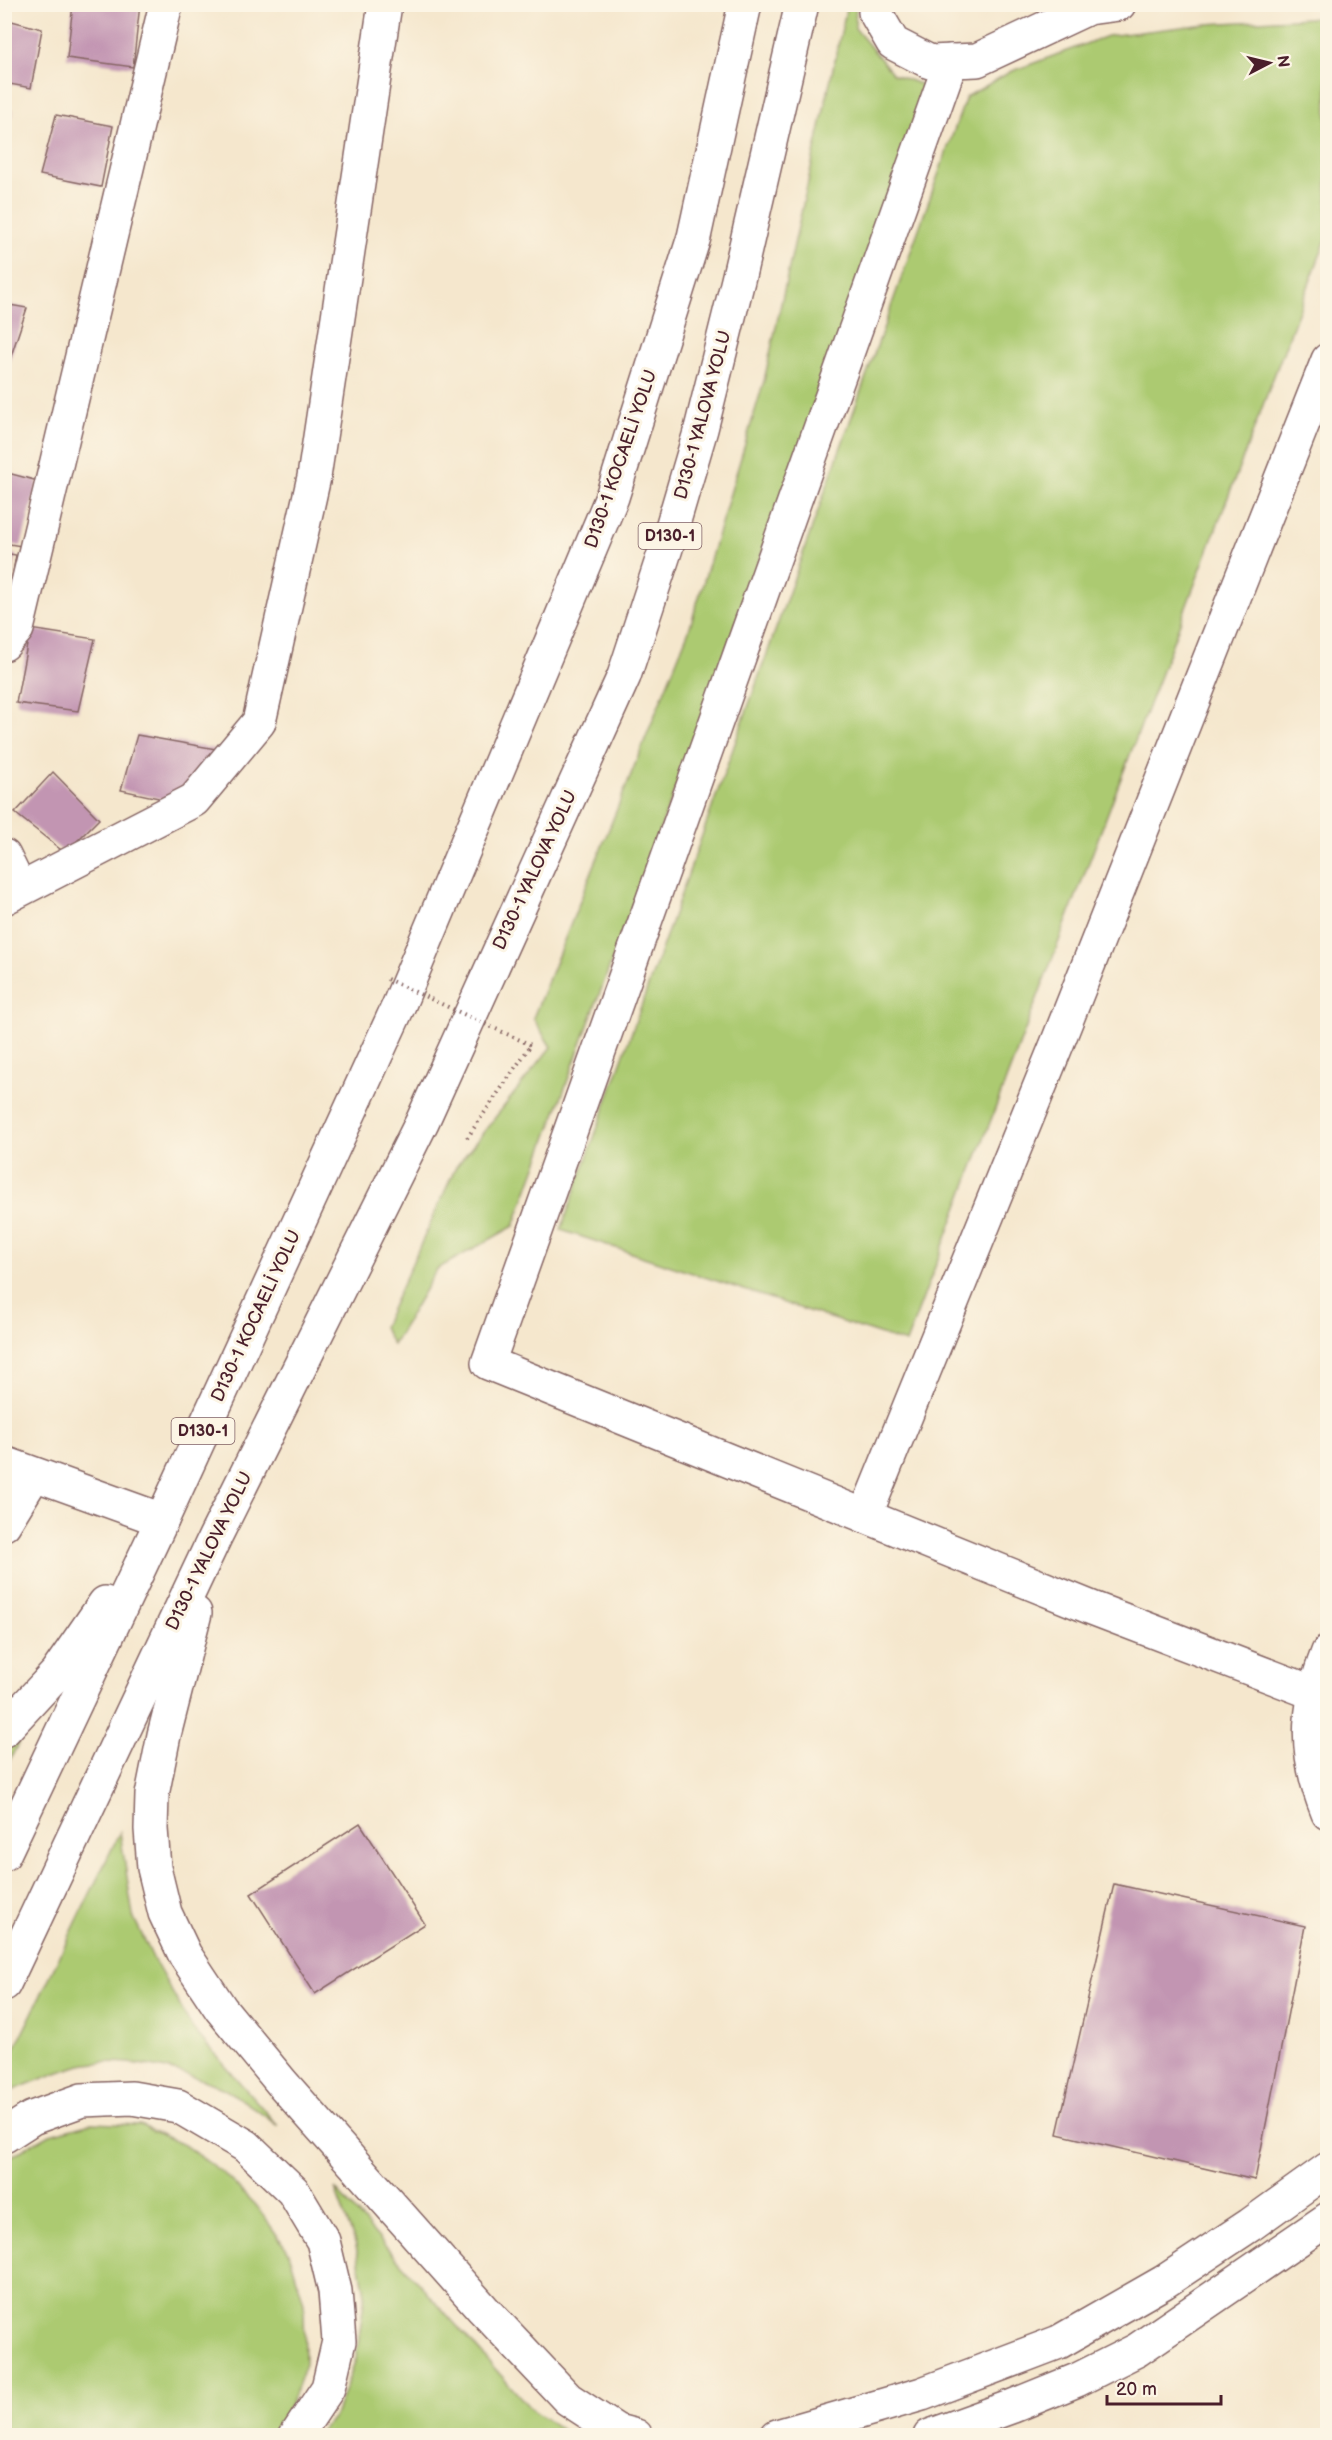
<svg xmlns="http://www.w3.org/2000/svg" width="1332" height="2440" font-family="'Balsamiq Sans',sans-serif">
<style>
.green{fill:#acca71;stroke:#7b744e;stroke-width:1.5}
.building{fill:#c295b2}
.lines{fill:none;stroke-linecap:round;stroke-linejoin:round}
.minor-casing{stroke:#866564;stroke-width:36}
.major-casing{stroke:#866564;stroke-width:36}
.highway-casing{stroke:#866564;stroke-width:36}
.path{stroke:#866564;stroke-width:4;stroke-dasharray:1.5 4.5;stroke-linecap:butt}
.minor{stroke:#fff;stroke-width:33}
.major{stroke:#fff;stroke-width:33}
.highway{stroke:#fff;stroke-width:33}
.path-bridge{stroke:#866564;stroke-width:4;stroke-dasharray:1.5 4.5;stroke-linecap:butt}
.labels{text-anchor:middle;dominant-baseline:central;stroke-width:6;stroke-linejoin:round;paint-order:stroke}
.shield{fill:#fcf5e5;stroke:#7f5f63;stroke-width:1.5}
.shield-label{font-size:16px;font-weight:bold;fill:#4a1f2b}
.street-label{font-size:18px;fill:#4a1f2b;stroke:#fcf5e5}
</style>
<rect width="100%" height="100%" fill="#fcf5e5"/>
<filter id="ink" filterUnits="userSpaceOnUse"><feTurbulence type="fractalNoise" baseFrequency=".0167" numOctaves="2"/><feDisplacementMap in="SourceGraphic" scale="12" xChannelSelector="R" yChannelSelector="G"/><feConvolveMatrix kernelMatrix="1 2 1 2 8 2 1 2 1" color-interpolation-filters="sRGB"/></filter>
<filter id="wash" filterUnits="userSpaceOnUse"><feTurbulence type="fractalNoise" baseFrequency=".008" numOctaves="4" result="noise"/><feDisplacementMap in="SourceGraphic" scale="24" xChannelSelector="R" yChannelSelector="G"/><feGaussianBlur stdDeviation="1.35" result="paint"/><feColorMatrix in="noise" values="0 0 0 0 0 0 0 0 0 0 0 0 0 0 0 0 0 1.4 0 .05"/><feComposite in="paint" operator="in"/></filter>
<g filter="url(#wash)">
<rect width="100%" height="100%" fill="#f5e7cd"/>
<g class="green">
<polygon points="847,5 856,5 855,28 893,74 933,89 514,1226 437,1269 393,1345 383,1327 456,1167 551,1047 533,1018 689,630 764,381"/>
<polygon points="1327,17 1327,237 906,1343 561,1230 966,97 1010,72 1107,36 1207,24"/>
<polygon points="23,1735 5,1769 5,1748"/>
<path d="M120,1832l13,84 22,46 38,67 85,97c-20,-15 -41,-32 -65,-42 -38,-16 -94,-28 -135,-18 -25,7 -50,18 -73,28v-25z"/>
<polygon points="91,2123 140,2125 184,2145 223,2173 258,2208 289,2252 304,2303 305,2364 291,2403 273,2435 5,2435 5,2160 50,2134"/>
<polygon points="335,2189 530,2408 569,2435 317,2436 336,2413 356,2359 365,2294 356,2245"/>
</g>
<g id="blocks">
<g class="building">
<polygon points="73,4 140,4 133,67 67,58"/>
<polygon points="4,19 42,29 31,88 4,83"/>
<polygon points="4,106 13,110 5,139 4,139"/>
<polygon points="56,115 113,126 101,187 40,175"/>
<polygon points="4,304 27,308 5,374 4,373"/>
<polygon points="4,472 38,481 21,546 4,543"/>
<polygon points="4,553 16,555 8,602 4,601"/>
<polygon points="30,629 95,639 78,711 16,703"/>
<polygon points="137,735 216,749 177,802 121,790"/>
<polygon points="53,772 99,819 65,853 15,813"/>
<polygon points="360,1823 425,1924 315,1994 251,1894"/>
<polygon points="1114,1884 1305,1926 1255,2180 1057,2134"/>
</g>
</g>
</g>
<g filter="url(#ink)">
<use href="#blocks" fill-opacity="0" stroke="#866564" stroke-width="1.5"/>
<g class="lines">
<defs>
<g id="minor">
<polyline points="877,4 875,12 893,43 930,62 977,60 1088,8 1119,4"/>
<polyline points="951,61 488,1363 1092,1608 1314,1693"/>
<polyline points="4,644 17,629 166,4"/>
<polyline points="4,856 20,889"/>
<polyline points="4,898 194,800 259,722 314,477 385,4"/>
<polyline points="4,1463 162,1520"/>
<polyline points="865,1516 1057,1044 1328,360"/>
<polyline points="4,1524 34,1475"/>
</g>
<g id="major">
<path d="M1328,1652c-23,59 -24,102 0,161"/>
<polyline points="777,2436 922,2394 1059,2342 1164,2282 1250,2225 1328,2169"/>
<polyline points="930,2436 1013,2406 1077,2380 1137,2350 1328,2219"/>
</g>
<g id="highway">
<polyline points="195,1613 164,1735 152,1795 151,1829 154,1868 165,1913 185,1955 221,2009 282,2083 483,2309 568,2399 617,2431 636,2436"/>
<polyline points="4,1730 56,1674 105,1603"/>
<polyline points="4,1854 162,1520 398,1007 612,497 694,237 745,4"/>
<polyline points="4,1984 215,1537 422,1122 624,676 666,548 701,429 738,280 802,4"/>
<polyline points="4,2136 32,2118 82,2100 132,2098 178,2106 246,2146 293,2191 323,2241 335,2291 339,2341 328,2388 296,2436"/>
</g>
</defs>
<use href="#minor" class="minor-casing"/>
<use href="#major" class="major-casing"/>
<use href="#highway" class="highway-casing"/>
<polyline class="path" points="467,1138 531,1045"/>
<use href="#minor" class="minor"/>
<use href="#major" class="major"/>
<use href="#highway" class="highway"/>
<polyline class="path-bridge" points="387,979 531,1045"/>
</g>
</g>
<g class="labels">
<g class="shield">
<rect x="638.5" y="523" width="63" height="26" rx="4.5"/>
<rect x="171.5" y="1418" width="63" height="26" rx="4.5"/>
</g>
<g class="shield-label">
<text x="670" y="536">D130-1</text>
<text x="203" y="1431">D130-1</text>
</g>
<g class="street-label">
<text transform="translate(703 415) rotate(-75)">D130-1 YALOVA YOLU</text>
<text transform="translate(621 459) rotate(-71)">D130-1 KOCAELİ YOLU</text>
<text transform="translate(535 870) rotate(-65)">D130-1 YALOVA YOLU</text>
<text transform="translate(256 1316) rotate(-65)">D130-1 KOCAELİ YOLU</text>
<text transform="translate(209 1551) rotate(-64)">D130-1 YALOVA YOLU</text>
</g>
</g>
<rect width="1332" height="2440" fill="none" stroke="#fcf5e5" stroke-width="24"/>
<g transform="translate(1269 63) rotate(83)" stroke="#fcf5e5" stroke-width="4.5" paint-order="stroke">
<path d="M0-4.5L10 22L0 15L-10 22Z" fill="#4a1f2b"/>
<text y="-9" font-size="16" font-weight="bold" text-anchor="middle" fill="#4a1f2b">N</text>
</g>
<path d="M1107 2395v9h114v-9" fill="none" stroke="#4a1f2b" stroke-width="3"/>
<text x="1116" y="2395" font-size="18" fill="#4a1f2b" stroke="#fcf5e5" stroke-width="4.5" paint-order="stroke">20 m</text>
</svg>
